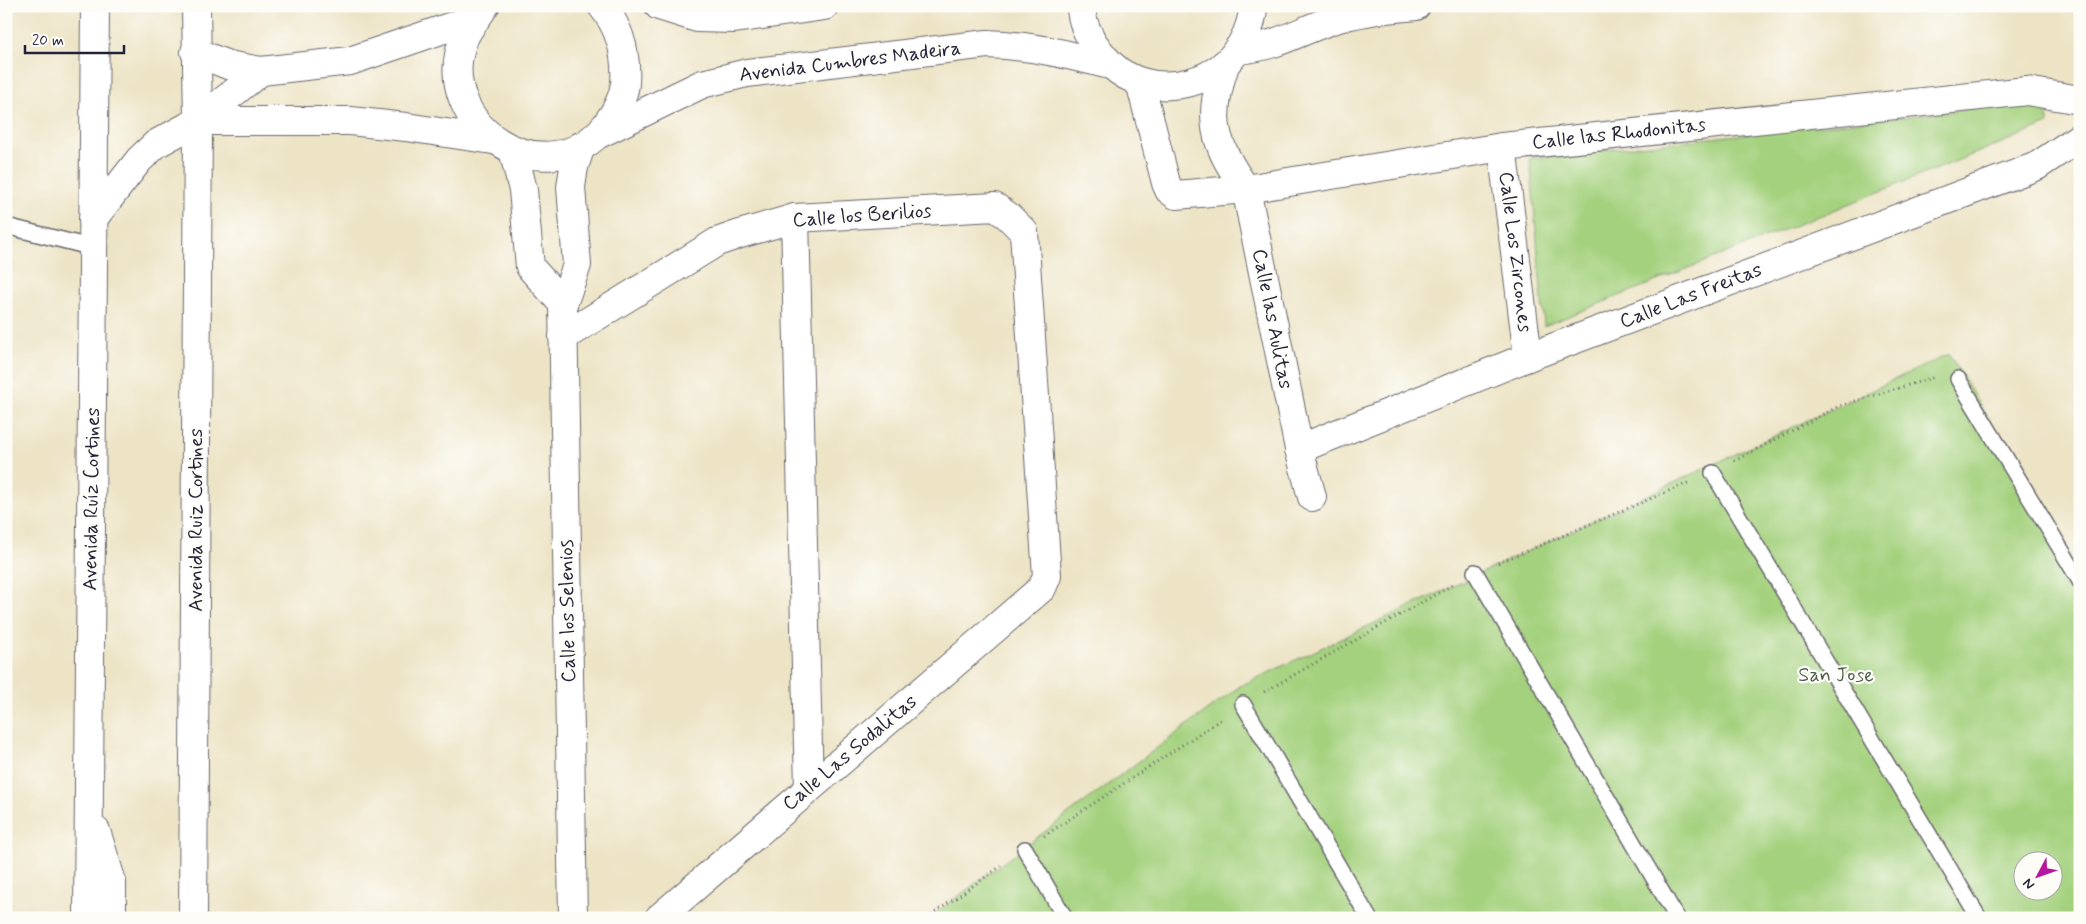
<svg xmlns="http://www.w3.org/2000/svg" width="2086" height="924" font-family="Mynerve,sans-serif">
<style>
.green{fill:#a4d17e;stroke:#637a5c;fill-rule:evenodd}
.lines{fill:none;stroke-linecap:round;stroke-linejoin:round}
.service-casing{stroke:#69666c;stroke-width:18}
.minor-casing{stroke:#69666c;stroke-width:30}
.tertiary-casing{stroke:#69666c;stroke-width:30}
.path{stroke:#69666c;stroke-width:3;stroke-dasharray:1 4;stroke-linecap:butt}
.service{stroke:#fff;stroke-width:15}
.minor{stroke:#fff;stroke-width:28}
.tertiary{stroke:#fff;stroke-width:28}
.labels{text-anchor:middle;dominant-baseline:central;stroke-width:4.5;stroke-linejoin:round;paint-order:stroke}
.street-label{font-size:20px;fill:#22223b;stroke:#fdfcf7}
.park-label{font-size:20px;fill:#505f52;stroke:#fdfcf7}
</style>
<rect width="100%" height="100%" fill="#fdfcf7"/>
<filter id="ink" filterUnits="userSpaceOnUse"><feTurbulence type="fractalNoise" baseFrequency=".02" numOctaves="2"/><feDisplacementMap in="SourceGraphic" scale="10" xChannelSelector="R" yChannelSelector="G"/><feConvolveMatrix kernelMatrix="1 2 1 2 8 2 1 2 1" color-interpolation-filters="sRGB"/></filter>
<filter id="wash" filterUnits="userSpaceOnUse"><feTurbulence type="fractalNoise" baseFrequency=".0096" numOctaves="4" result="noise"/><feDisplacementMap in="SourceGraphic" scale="20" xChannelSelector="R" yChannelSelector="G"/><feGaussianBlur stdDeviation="1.12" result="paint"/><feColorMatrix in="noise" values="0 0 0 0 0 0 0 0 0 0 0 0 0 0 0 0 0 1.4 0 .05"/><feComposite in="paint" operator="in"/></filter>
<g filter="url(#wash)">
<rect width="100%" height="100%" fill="#ede4c6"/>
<g class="green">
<polygon points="2043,101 2049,124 1544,326 1530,158"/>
<path d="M1949,354l131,218v346h-1151l311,-232zM2024,862h30v30h-30z"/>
</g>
</g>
<g filter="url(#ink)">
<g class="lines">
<defs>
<g id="service">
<polyline points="6,226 94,248"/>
<polyline points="1958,379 2080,581"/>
<polyline points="1713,473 1979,918"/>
<polyline points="1475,572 1677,918"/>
<polyline points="1243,704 1369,918"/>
<polyline points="1025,849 1065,918"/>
</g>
<g id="minor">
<path d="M485,6c-7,10 -16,21 -21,32 -35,87 82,162 142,87 9,-12 17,-26 19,-41 2,-29 -4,-55 -23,-78"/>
<polyline points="659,6 697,18 734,19 824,6"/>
<path d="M1081,6c0,16 9,34 19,46 7,9 14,17 25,23 40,22 94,8 117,-32 6,-11 11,-24 11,-37"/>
<path d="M1237,50c40,-3 60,-18 95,-30 27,-9 56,-11 84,-14"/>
<polyline points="195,52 228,65 261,71 350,61 476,18"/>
<path d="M1225,65c-18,54 -12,78 21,124l53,260 13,48"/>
<polyline points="1140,82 1166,183 1169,190 1176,195 1246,189 1502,147 2027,91 2080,100"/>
<polyline points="198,121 350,121 406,127 493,140"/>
<polyline points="198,121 261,71"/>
<path d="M599,134l103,-50 45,-11 240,-29c43,1 82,11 123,21"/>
<polyline points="1502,147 1528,357"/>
<polyline points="513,150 523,190 530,267 563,304"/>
<polyline points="795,218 809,788"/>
<polyline points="563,337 717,242 740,234 795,218 995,207 1008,216 1024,232 1047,576 1042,588 659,918"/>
<polyline points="1299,449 1528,357 2037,166 2080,137"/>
<polyline points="573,918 563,304 577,265 571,187 574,167 581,146"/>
</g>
<g id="tertiary">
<polyline points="93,219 139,160 156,144 198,121"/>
<polyline points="96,831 112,882 112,918"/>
<polyline points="88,918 95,6"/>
<polyline points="193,918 198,121 196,6"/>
</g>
</defs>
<use href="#service" class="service-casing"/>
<use href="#minor" class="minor-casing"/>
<use href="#tertiary" class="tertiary-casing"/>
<g class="path">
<polyline points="1734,461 1839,406 1935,377"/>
<polyline points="1498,563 1690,482"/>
<polyline points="1264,692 1454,584"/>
<polyline points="1044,836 1223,718"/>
<polyline points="927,918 1004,864"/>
</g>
<use href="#service" class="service"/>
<use href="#minor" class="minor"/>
<use href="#tertiary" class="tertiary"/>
</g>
</g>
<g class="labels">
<g class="street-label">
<text transform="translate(850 62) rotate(-7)">Avenida Cumbres Madeira</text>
<text transform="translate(1619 134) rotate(-6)">Calle las Rhodonitas</text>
<text transform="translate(862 216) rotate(-4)">Calle los Berilios</text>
<text transform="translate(1515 252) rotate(83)">Calle Los Zircones</text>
<text transform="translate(1691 296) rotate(-21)">Calle Las Freitas</text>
<text transform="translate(1272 319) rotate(79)">Calle las Aulitas</text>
<text transform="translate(92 499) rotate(-89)">Avenida Ruíz Cortines</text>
<text transform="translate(196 520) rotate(-90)">Avenida Ruiz Cortines</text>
<text transform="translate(568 611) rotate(-91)">Calle los Selenios</text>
<text transform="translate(850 753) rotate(-40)">Calle Las Sodalitas</text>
</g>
<g class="park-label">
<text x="1836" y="675">San Jose</text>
</g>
</g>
<rect width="2086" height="924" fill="none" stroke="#fdfcf7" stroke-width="25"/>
<g transform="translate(2038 876) rotate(229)"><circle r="24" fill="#fdfcf7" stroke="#a5a5ac"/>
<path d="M0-4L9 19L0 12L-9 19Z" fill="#b5179e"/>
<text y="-8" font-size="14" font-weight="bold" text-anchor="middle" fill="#22223b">N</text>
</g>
<path d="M25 45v8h99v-8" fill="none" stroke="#22223b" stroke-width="2.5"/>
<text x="32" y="45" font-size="15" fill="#22223b" stroke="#fdfcf7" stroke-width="4" paint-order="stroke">20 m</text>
</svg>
